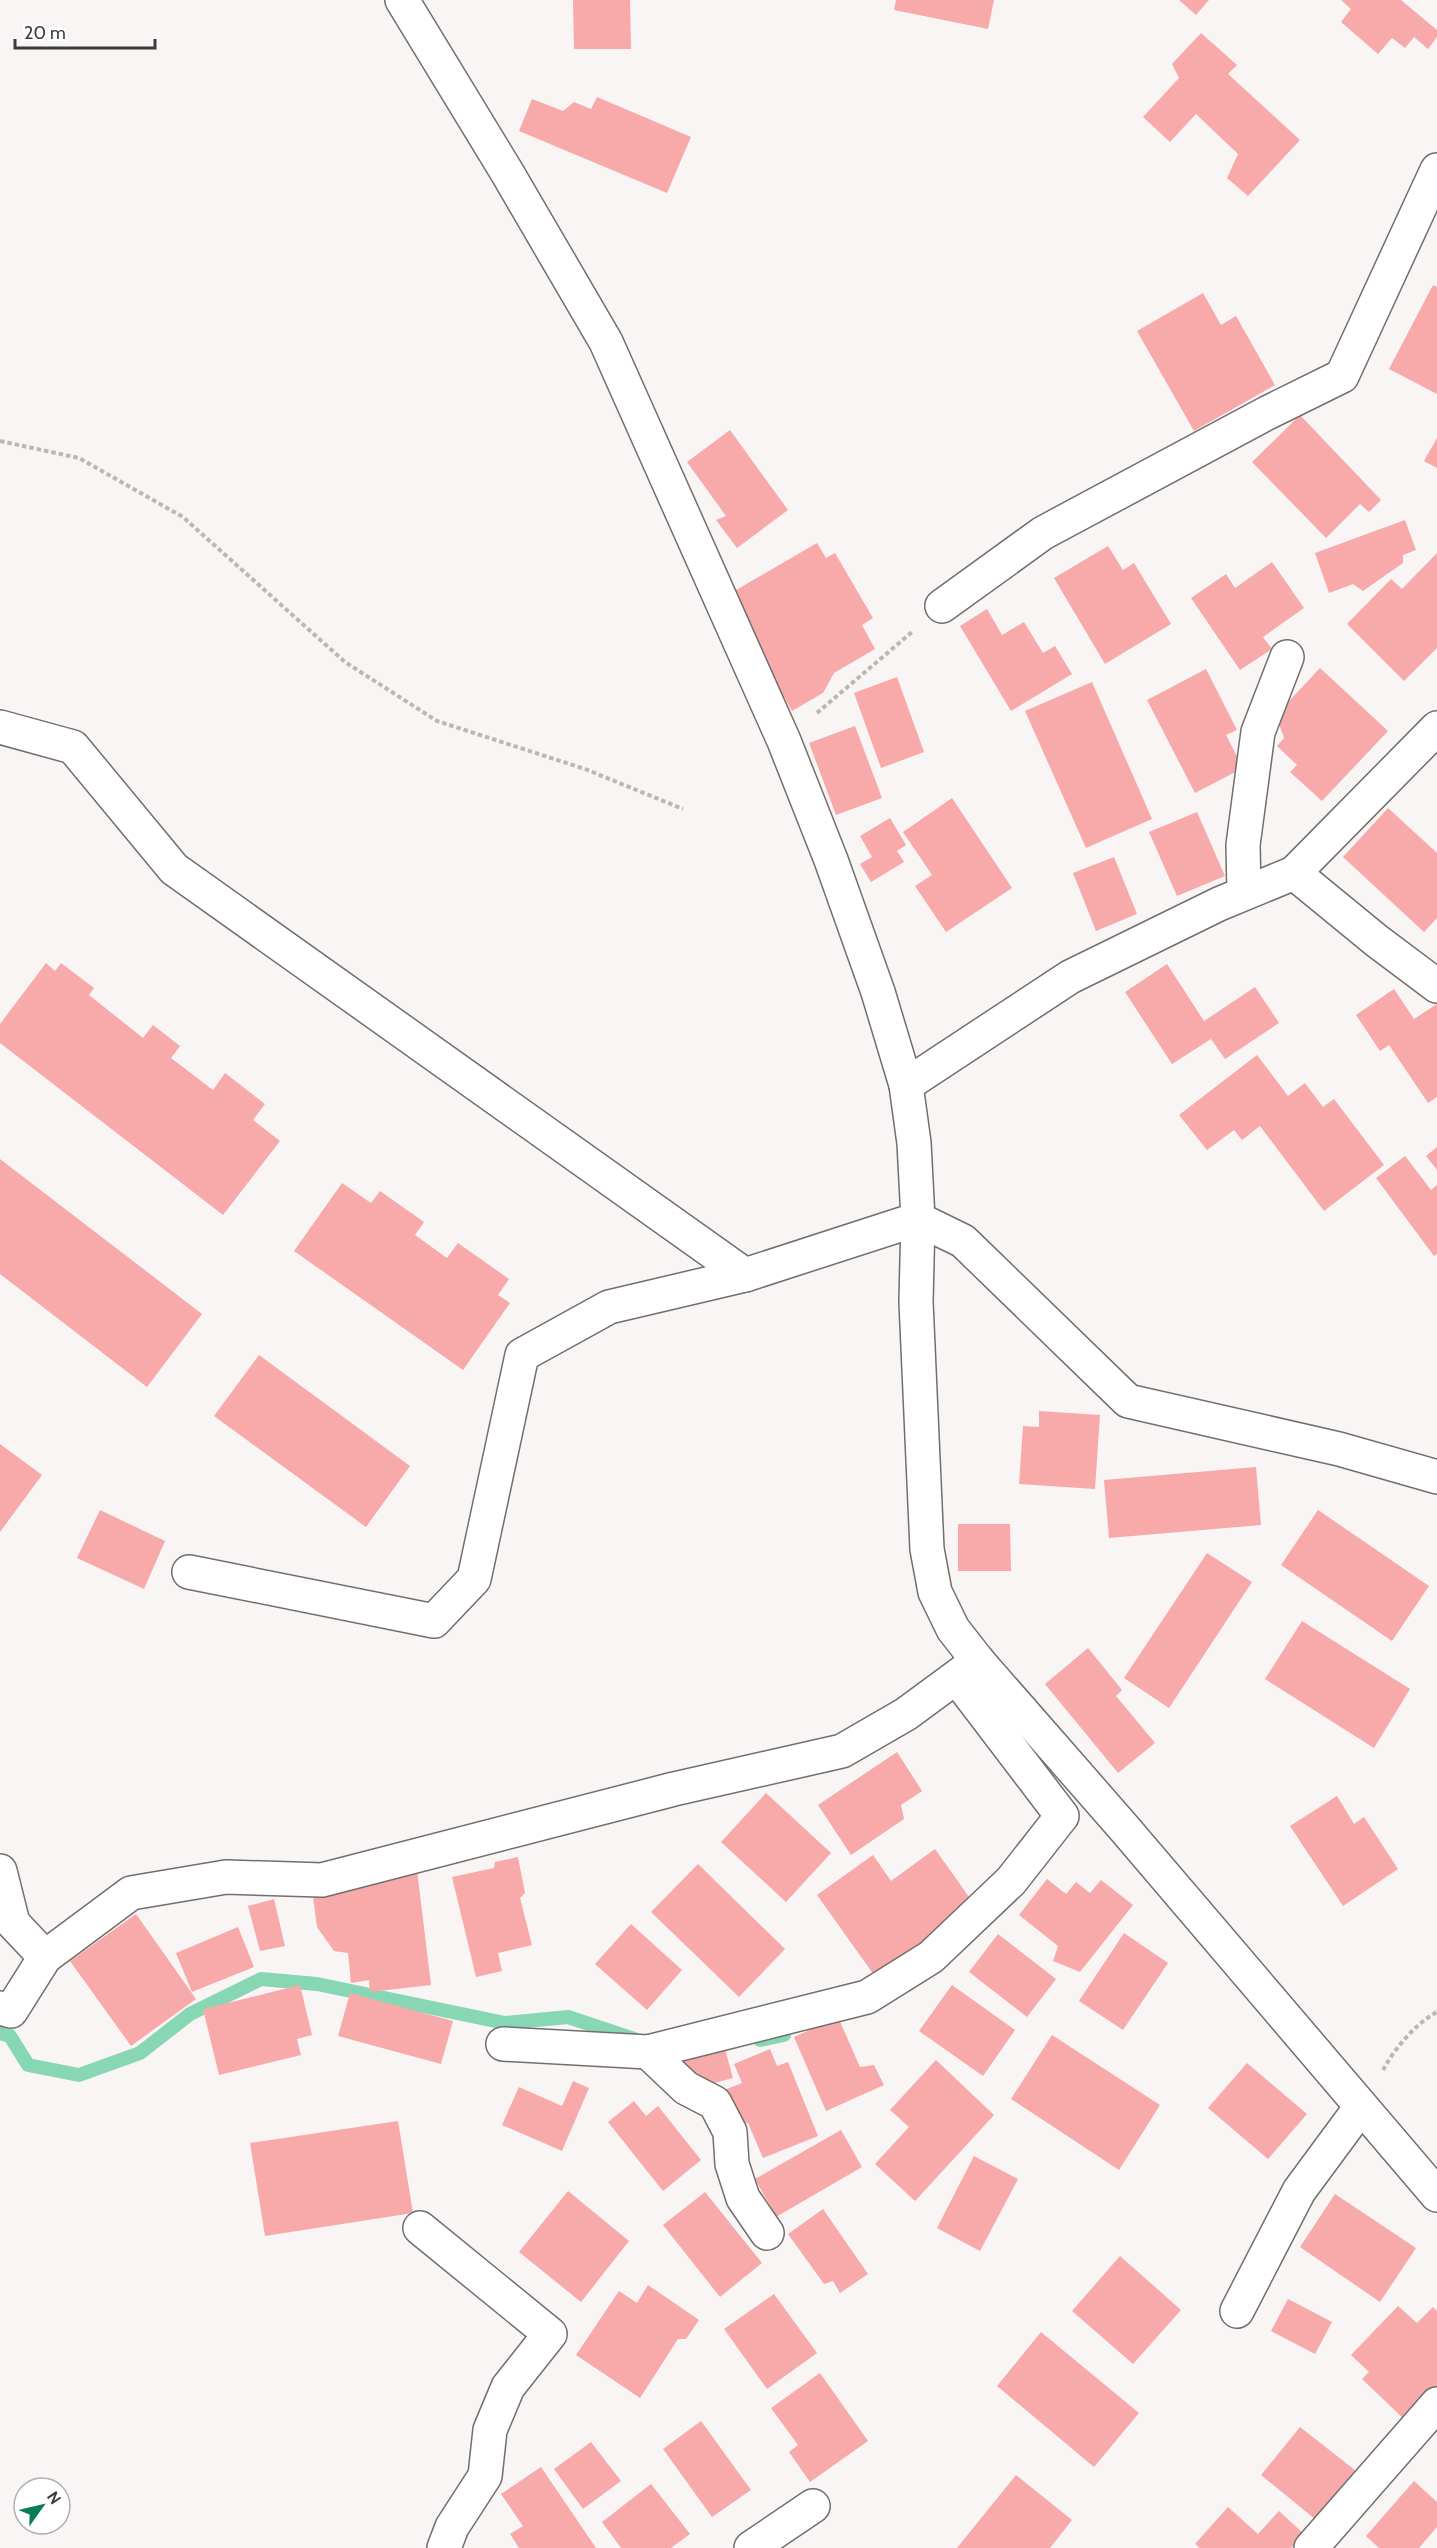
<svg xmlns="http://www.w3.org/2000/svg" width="1437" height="2548" font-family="Cabin,sans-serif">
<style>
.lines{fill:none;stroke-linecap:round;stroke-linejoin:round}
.stream{stroke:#87d7b4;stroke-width:14}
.building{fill:#f8a9aa}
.minor-casing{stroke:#726e6e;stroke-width:36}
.path{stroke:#bab7b7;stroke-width:4;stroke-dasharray:4.5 3;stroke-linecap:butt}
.minor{stroke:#fff;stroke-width:33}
</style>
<rect width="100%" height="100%" fill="#f9f5f5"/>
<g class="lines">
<g class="stream">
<polyline points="0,2033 10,2036 28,2065 79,2075 140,2053 190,2014 261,1979 317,1984 505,2023 568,2017 634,2039"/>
<polyline points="760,2040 784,2035"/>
</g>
</g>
<g class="building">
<polygon points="573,0 630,0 631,49 574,49"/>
<polygon points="896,0 994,0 988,29 894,10"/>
<polygon points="1179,0 1209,0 1196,15"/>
<polygon points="1341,0 1401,0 1437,30 1437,37 1428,49 1414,37 1405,48 1392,38 1378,54 1341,22 1351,9"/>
<polygon points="1201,33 1237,65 1228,74 1300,140 1248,196 1227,178 1238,154 1196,114 1170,142 1143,117 1179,78 1172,64"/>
<polygon points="597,97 691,137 667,193 519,131 532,99 563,111 574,102 591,109"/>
<polygon points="1433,285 1437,287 1437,394 1389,369"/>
<polygon points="1203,293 1221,325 1236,316 1275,385 1194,431 1137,331"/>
<polygon points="1300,415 1381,500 1369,512 1360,504 1326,538 1252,462"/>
<polygon points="730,430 788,510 737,548 716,520 726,516 687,462"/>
<polygon points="1437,438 1437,468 1424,461"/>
<polygon points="1405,520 1416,550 1403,555 1403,563 1363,591 1353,584 1329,593 1315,553"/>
<polygon points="817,543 826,558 835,553 873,618 862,625 875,649 834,673 823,693 792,711 726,596"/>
<polygon points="1108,546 1123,570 1134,563 1171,624 1105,664 1054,578"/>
<polygon points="1437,553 1437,648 1404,681 1347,624 1391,579 1402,589"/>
<polygon points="1272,562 1304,608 1263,637 1272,649 1240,670 1191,598 1226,574 1235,588"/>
<polygon points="987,609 1002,635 1024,622 1043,653 1055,646 1072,674 1011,711 960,626"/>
<polygon points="1320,668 1388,731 1322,801 1290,772 1297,765 1277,746 1284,738 1276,715"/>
<polygon points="1206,669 1237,730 1226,735 1243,768 1195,793 1147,700"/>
<polygon points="897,677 924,752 881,768 854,693"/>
<polygon points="1092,682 1152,819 1086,848 1025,711"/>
<polygon points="855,726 882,798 836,815 809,743"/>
<polygon points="952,798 1012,888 946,932 915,886 932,875 903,832"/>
<polygon points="1388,808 1437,853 1437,918 1424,932 1343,857"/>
<polygon points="1197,812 1225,876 1177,896 1149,832"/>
<polygon points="890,818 906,845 897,851 904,862 871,882 860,864 872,857 860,836"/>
<polygon points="1114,857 1137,914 1096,931 1073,873"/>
<polygon points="46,963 55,971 61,963 94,988 89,995 143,1038 153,1025 180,1046 171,1058 213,1090 225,1073 265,1104 253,1120 280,1141 223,1215 0,1043 0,1024"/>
<polygon points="1167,964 1204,1021 1255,987 1279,1023 1225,1059 1211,1039 1172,1064 1125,992"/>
<polygon points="1394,989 1414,1019 1437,1004 1437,1097 1428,1103 1389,1045 1380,1051 1356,1015"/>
<polygon points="1257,1055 1288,1096 1305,1083 1323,1107 1334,1099 1384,1165 1324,1211 1260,1126 1242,1140 1234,1130 1207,1150 1179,1115"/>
<polygon points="1437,1147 1437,1170 1426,1156"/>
<polygon points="1405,1156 1431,1190 1437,1185 1437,1254 1434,1256 1376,1178"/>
<polygon points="0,1159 202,1314 147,1387 0,1274"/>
<polygon points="342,1183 371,1203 380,1191 424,1222 415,1235 447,1258 458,1243 509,1279 498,1295 510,1303 463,1370 294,1251"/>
<polygon points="259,1355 410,1466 366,1527 214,1416"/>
<polygon points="1039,1411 1100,1415 1095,1489 1019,1484 1023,1426 1039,1427"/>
<polygon points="0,1444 42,1475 0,1532"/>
<polygon points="1256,1467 1261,1525 1109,1538 1104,1480"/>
<polygon points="100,1510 165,1541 144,1589 77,1558"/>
<polygon points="1318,1510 1429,1586 1392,1641 1281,1565"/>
<polygon points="958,1524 1010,1524 1011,1571 958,1571"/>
<polygon points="1207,1553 1252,1582 1169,1708 1124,1678"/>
<polygon points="1302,1621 1410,1689 1374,1748 1265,1679"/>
<polygon points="1088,1648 1122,1690 1116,1696 1155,1743 1118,1773 1045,1684"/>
<polygon points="897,1752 922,1791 901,1805 904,1819 851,1855 818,1805"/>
<polygon points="766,1793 831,1853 786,1902 721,1842"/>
<polygon points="1337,1796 1354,1824 1364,1817 1398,1869 1343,1906 1290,1826"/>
<polygon points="935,1849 979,1911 879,1982 817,1895 873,1855 891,1881"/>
<polygon points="518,1857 525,1893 520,1898 532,1945 498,1953 502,1971 476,1977 452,1877 494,1868 495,1862"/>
<polygon points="698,1864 785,1949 739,1997 651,1912"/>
<polygon points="417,1870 431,1985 370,1992 369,1980 351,1983 348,1953 334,1951 317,1927 311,1882"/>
<polygon points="1047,1879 1066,1894 1076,1882 1090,1893 1101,1880 1133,1905 1080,1972 1053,1961 1058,1946 1019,1915"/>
<polygon points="274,1899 285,1946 260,1951 248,1906"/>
<polygon points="136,1914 196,1999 131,2046 70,1961"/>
<polygon points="631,1924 682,1970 647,2010 595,1964"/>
<polygon points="238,1927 254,1967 192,1992 176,1953"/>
<polygon points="1124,1933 1168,1963 1123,2030 1079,2001"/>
<polygon points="998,1934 1056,1979 1027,2017 969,1972"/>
<polygon points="300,1985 312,2035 297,2039 301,2055 219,2075 203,2009"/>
<polygon points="952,1985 1015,2030 983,2076 919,2031"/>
<polygon points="350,1993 453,2021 441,2064 338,2036"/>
<polygon points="838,2017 860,2067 874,2065 884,2085 826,2111 794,2037"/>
<polygon points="1052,2035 1160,2105 1119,2170 1011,2099"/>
<polygon points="725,2049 733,2078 707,2085 686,2077 682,2061"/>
<polygon points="770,2049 777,2066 788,2062 818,2136 763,2158 748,2123 738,2124 724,2090 742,2083 734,2064"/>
<polygon points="936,2060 994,2115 915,2201 875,2164 909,2127 890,2110"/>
<polygon points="1247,2063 1307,2114 1268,2159 1208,2108"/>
<polygon points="573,2081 589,2088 562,2151 502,2125 519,2087 562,2106"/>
<polygon points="634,2101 646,2116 658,2106 701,2160 663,2191 608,2122"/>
<polygon points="398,2121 413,2213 265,2236 250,2143"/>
<polygon points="841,2130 862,2167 776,2217 755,2179"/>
<polygon points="974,2156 1018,2179 980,2251 937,2228"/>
<polygon points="568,2191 629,2241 581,2302 519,2252"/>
<polygon points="705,2192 762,2263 720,2297 663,2225"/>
<polygon points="1335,2194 1416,2248 1380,2302 1300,2247"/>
<polygon points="823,2209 868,2274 840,2293 833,2281 824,2284 788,2234"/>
<polygon points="1120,2256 1181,2310 1133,2364 1072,2311"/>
<polygon points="648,2285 699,2320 686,2339 678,2339 640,2398 576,2355 619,2291 637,2303"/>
<polygon points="774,2294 817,2353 767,2389 724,2329"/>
<polygon points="1288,2299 1332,2322 1315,2354 1271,2331"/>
<polygon points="1398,2306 1417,2323 1433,2307 1437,2311 1437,2386 1405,2420 1362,2379 1369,2372 1351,2355"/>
<polygon points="1041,2332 1139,2413 1094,2467 997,2386"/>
<polygon points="820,2373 868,2441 810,2482 789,2452 798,2445 771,2408"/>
<polygon points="701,2421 751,2490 712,2517 663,2449"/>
<polygon points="1300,2427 1360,2474 1321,2524 1261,2475"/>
<polygon points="591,2442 621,2481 583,2509 554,2469"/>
<polygon points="541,2467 596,2548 519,2548 510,2534 523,2526 501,2494"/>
<polygon points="1016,2475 1072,2520 1050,2548 957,2548"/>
<polygon points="1414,2481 1437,2502 1437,2527 1419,2548 1379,2548 1366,2536"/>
<polygon points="651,2484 690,2534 671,2548 621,2548 602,2522"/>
<polygon points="1228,2507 1258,2534 1279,2511 1304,2534 1291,2548 1200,2548 1195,2544"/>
</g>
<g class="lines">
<defs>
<g id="minor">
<polyline points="402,0 508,174 606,342 784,741 831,860 878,992 906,1085 914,1143 918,1219 916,1302 927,1549 935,1592 953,1629 978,1661 1124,1828 1437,2195"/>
<polyline points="942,606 1043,533 1267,413 1342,376 1437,170"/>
<polyline points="0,727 73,747 174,869 745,1275"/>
<polyline points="1294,873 1377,941 1437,986"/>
<polyline points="1244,893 1243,845 1258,732 1287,657"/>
<polyline points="906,1085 1070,977 1219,904 1294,873 1437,728"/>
<polyline points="189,1572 434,1621 474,1579 522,1355 609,1307 745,1275 918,1219 963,1241 1128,1401 1339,1449 1437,1477"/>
<polyline points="0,1871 13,1923 45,1957"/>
<polyline points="0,2008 11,2011 45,1957 131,1893 226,1877 322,1880 674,1789 842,1751 906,1714 978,1661"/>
<polyline points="503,2044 648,2052 867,1997 931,1957 1011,1881 1062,1816 957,1678"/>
<polyline points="648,2052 686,2088 715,2103 730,2132 732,2164 743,2198 767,2233"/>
<polyline points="420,2228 550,2334 508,2387 490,2430 485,2476 452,2527 444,2548"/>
<polyline points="1237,2311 1299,2191 1361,2107"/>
<polyline points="751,2548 813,2506"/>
<polyline points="1311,2548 1437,2404"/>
</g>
</defs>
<use href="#minor" class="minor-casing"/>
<g class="path">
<polyline points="0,441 79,458 183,517 345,662 437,721 585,769 683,809"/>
<polyline points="817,713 912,632"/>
<path d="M1383,2070c12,-22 32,-46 54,-58"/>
</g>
<use href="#minor" class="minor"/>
</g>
<g transform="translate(42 2506) rotate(56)"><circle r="28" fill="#ffffff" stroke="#b1b0b0" stroke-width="1.5"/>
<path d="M0-4.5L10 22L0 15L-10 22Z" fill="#097d5a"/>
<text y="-9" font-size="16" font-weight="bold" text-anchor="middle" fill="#3c3a3a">N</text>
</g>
<path d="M15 39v9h140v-9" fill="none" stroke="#3c3a3a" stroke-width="3"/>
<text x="24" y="39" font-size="18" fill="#3c3a3a" stroke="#ffffff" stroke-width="4.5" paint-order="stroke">20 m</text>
</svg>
